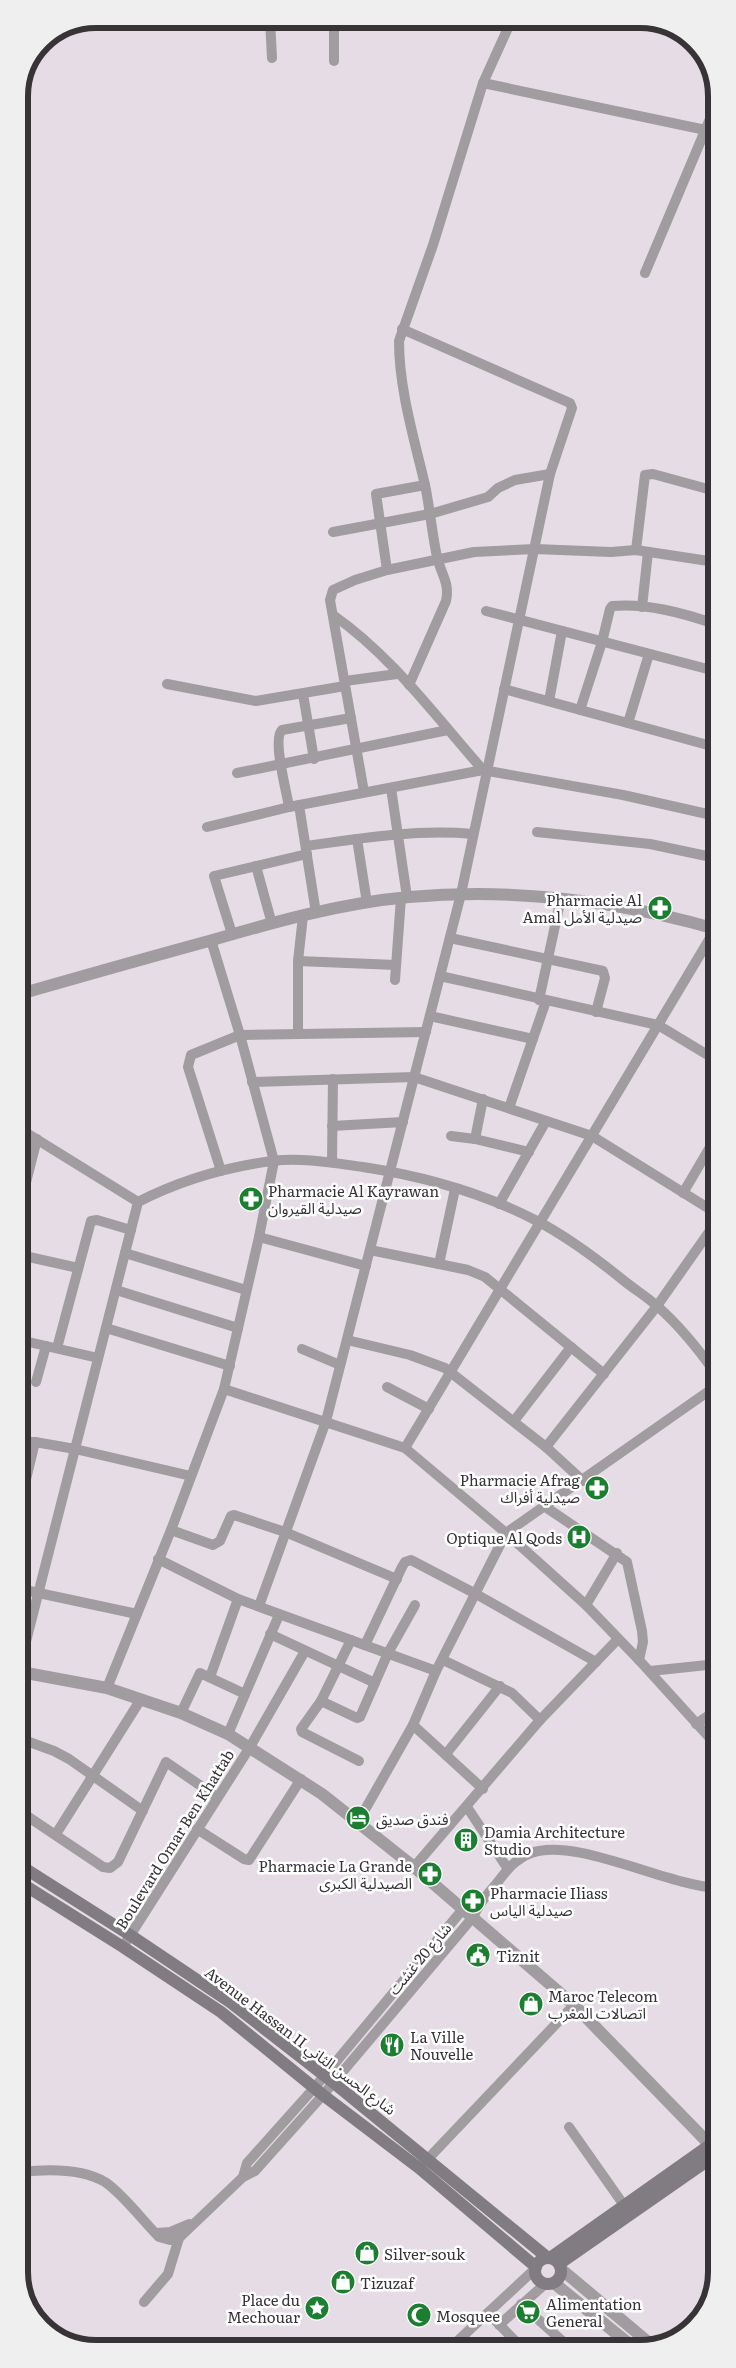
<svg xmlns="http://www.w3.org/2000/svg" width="736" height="2368" font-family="Literata,'Noto Sans Arabic',serif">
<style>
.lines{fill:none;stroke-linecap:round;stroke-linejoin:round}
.minor{stroke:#a09ca0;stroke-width:10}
.tertiary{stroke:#a09ca0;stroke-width:12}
.secondary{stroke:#817c81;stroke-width:12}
.labels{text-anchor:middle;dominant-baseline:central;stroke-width:5;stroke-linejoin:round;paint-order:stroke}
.poi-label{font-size:15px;fill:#373337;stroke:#fff;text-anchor:start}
.street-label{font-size:15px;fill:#373337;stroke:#fff}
.rim{fill:none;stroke:#373337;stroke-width:6}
</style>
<rect width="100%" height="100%" fill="#e5dce5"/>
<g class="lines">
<g class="minor">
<polyline points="270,19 272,58"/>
<polyline points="334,61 334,19"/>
<polyline points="483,83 715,132"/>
<polyline points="645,273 715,107"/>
<polyline points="333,532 430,514 488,497 498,488 515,480 550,474"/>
<polyline points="636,550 645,475 653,474 715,491"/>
<polyline points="387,570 376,494 425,485"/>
<polyline points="642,607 648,552"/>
<polyline points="486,611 715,671"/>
<path d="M333,615c59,41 103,102 150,155"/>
<polyline points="345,681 397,674"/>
<polyline points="167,684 256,701 345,686"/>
<path d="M409,685l37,-84c4,-18 -5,-27 -9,-44 -5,-24 -7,-48 -12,-72 -11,-47 -26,-96 -26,-144l34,-96 50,-162 29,-64"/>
<polyline points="504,689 715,747"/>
<polyline points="303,694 314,759"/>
<polyline points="549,701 562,631"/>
<path d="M580,710l22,-68 8,-33 2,-3c35,-3 71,7 103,18"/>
<polyline points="628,723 649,654"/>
<polyline points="237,773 448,730"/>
<polyline points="391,788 407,897"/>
<polyline points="364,792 330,600 333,590 355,580 387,570 474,552 535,549 611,552 636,550 715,562"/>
<polyline points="299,805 316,913"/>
<path d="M289,807c-2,-14 -17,-68 -7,-77l69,-12"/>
<polyline points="207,827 289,807 483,770 623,795 716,816"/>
<polyline points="537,832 650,844 716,858"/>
<polyline points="357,839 367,903"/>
<path d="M306,846c55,-8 111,-17 167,-12"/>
<polyline points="256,866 272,924"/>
<polyline points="232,934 214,876 307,854"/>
<polyline points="450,938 603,971 605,978 596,1012"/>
<polyline points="298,961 396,965"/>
<polyline points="440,976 658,1025 716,1060"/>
<polyline points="395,980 401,898"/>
<polyline points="539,1000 561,898"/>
<polyline points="430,1016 533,1039"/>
<polyline points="298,1034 298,961 303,916"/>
<polyline points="252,1082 414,1077 592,1136 716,1213"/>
<polyline points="509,1108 546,1001"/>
<polyline points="332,1126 403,1122"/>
<polyline points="20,1129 138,1202"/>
<polyline points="451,1136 475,1139 529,1152"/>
<polyline points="475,1139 483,1099"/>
<polyline points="332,1162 333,1079"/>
<polyline points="221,1171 188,1067 191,1055 240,1035 426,1032"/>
<polyline points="683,1193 716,1137"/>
<polyline points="499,1204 546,1121"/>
<polyline points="20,1206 37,1139"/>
<polyline points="259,1237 366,1266"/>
<polyline points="370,1250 468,1270 485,1277 604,1374"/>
<polyline points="125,1253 246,1290"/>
<polyline points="20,1255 78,1268"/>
<polyline points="439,1264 455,1189"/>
<polyline points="116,1290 238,1328"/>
<polyline points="106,1328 230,1366"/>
<polyline points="20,1340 98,1358"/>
<polyline points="347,1340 410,1355 445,1368 546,1447 583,1481"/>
<polyline points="57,1348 91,1221 97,1220 131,1230"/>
<polyline points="302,1349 340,1365"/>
<polyline points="36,1382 46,1346"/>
<polyline points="387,1387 429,1409"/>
<polyline points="224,1389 405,1448 506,1533 586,1605 639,1660 717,1746"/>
<polyline points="514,1421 571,1347"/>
<polyline points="20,1442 35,1442 75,1449 191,1476"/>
<polyline points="546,1447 657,1306 716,1222"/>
<polyline points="405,1448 716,928"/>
<polyline points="20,1504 35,1442"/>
<polyline points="544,1506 627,1562 642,1631 643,1642 639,1660"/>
<polyline points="171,1530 213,1545 220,1541 231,1516 234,1515 285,1532 397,1579"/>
<polyline points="158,1559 238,1599 436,1671"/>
<polyline points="20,1589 137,1614"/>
<polyline points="586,1605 617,1553"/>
<polyline points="259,1606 326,1421 461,894 550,474 572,408 570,403 402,329"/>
<polyline points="270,1634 375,1683"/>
<polyline points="351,1640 321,1701 301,1729 302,1732 359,1761"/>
<polyline points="365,1645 402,1567 405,1562 411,1560 476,1594 596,1662"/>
<polyline points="443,1660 512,1693 540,1720"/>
<path d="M21,1661l117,-459c41,-21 89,-35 134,-41 29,-4 62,2 91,6 59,9 123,27 176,55 30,16 58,37 84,58 11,9 23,16 34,26 22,19 42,44 59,68"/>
<polyline points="650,1671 717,1664"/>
<polyline points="210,1677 238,1599"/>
<polyline points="107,1688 171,1530 224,1389 259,1237 274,1161 240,1035 211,940"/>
<polyline points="321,1701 357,1718 360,1717 388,1653 415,1605"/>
<polyline points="181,1713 200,1673 245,1694"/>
<polyline points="696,1724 717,1710"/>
<polyline points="413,1725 483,1789"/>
<polyline points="228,1734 279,1615"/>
<polyline points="21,1739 54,1751 69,1759 143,1811"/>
<polyline points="446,1754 500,1686"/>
<polyline points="467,1807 508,1869"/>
<polyline points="21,1812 103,1867 110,1868 118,1862 166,1762 217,1797"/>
<polyline points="358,1822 413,1725 436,1671 506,1533 716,1386"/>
<polyline points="197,1829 244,1859 249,1860 301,1779"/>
<polyline points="56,1834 141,1699"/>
<polyline points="414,1867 540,1720 618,1639"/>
<polyline points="126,1942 250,1747 305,1651"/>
<polyline points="569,2127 628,2211"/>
<polyline points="424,2163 574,2005"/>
<path d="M21,2172c27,-3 60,-4 84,10 17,11 39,40 54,55l11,3 9,-2 64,-61 12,-6 68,-76 150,-178c6,-13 14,-23 24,-34 9,-12 18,-24 34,-30 45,-16 134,32 186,35"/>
<polyline points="243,2177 247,2163 315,2087 463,1909 469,1907"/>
<polyline points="157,2233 170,2232 189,2224"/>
<polyline points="144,2302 168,2274 179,2238"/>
<polyline points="521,2304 569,2347"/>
<polyline points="488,2313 521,2347"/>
<polyline points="499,2325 545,2284"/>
<polyline points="450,2348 535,2269"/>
</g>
<g class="tertiary">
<path d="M20,994c63,-18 126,-36 189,-53 65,-19 132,-38 200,-44 104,-9 207,3 307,32"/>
<polyline points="21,1672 107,1688 181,1713 228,1734 322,1794 414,1867 574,2005 717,2152"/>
<polyline points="561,2269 654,2347"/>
<polyline points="554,2283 633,2347"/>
</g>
<g class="secondary">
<polyline points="21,1866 130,1935 230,2002 334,2083 548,2258"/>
<polyline points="21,1883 123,1947 221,2012 323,2095 419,2168 536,2267"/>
<circle cx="548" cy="2271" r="13"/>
<polyline points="550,2258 717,2140"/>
<polyline points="559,2264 717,2154"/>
</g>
</g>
<defs>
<symbol id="pharmacy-disc" viewBox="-11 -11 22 22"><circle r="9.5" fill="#1c7e31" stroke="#fff"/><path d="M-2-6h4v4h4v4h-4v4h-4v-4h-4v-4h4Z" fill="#fff"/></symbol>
<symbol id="hospital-disc" viewBox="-11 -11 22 22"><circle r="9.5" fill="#1c7e31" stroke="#fff"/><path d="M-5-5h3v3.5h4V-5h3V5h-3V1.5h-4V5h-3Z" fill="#fff"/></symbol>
<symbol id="hotel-disc" viewBox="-11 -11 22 22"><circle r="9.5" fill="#1c7e31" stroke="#fff"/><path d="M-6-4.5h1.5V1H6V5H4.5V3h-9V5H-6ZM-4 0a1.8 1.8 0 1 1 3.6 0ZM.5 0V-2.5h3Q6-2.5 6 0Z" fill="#fff"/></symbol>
<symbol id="building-disc" viewBox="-11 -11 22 22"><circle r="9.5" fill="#1c7e31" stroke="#fff"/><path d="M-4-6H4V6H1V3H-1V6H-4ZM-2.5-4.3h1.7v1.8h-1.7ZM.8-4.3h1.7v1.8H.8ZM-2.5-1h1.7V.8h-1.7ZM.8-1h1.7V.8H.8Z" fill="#fff"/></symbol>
<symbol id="civic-disc" viewBox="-11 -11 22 22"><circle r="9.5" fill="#1c7e31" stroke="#fff"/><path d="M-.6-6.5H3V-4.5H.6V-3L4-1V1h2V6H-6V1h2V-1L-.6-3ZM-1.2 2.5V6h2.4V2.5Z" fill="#fff"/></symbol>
<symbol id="shop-disc" viewBox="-11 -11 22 22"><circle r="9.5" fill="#1c7e31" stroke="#fff"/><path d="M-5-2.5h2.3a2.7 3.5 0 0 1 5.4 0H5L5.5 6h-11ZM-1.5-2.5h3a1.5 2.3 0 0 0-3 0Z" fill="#fff"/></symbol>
<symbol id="restaurant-disc" viewBox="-11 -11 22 22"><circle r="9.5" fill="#1c7e31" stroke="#fff"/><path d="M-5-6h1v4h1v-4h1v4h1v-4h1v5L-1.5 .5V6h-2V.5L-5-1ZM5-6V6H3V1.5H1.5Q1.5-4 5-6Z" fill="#fff"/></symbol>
<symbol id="sight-disc" viewBox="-11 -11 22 22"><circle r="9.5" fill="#1c7e31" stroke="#fff"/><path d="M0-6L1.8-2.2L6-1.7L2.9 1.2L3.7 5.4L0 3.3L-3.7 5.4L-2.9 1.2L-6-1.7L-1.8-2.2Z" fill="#fff"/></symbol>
<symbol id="supermarket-disc" viewBox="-11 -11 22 22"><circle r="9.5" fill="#1c7e31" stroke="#fff"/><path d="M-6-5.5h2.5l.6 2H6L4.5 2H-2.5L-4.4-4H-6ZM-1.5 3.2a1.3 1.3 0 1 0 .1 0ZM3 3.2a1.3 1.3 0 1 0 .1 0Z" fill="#fff"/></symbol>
<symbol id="mosque-disc" viewBox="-11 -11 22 22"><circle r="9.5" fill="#1c7e31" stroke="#fff"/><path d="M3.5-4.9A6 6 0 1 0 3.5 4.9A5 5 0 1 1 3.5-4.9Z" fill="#fff"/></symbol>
</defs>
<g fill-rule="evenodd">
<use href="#pharmacy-disc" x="646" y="894" width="28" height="28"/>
<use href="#pharmacy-disc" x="237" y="1185" width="28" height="28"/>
<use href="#pharmacy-disc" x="583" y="1474" width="28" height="28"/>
<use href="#hospital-disc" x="565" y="1523" width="28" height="28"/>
<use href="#hotel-disc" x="344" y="1804" width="28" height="28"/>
<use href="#building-disc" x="452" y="1826" width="28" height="28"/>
<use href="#pharmacy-disc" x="416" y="1860" width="28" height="28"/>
<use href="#pharmacy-disc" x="459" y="1887" width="28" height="28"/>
<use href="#civic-disc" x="464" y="1941" width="28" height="28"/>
<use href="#shop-disc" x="517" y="1990" width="28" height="28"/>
<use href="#restaurant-disc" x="378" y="2031" width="28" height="28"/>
<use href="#shop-disc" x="353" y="2239" width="28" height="28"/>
<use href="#shop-disc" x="329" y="2268" width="28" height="28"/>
<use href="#sight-disc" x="303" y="2294" width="28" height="28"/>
<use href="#supermarket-disc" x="514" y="2298" width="28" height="28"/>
<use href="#mosque-disc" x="405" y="2301" width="28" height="28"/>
</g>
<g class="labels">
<g class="poi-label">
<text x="642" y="899" text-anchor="end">Pharmacie Al<tspan x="642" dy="17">Amal صيدلية الأمل</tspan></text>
<text x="268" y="1190">Pharmacie Al Kayrawan<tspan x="268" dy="17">صيدلية القيروان</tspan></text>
<text x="580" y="1479" text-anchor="end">Pharmacie Afrag<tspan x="580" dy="17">صيدلية أفراك</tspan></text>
<text x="562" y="1537" text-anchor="end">Optique Al Qods</text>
<text x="376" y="1818">فندق صديق</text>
<text x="484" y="1831">Damia Architecture<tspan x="484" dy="17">Studio</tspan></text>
<text x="412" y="1865" text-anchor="end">Pharmacie La Grande<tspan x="412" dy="17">الصيدلية الكبرى</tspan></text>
<text x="490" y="1892">Pharmacie Iliass<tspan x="490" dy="17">صيدلية الياس</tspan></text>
<text x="496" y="1955">Tiznit</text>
<text x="548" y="1995">Maroc Telecom<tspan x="548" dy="17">اتصالات المغرب</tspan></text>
<text x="410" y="2036">La Ville<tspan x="410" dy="17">Nouvelle</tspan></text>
<text x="384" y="2253">Silver-souk</text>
<text x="360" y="2282">Tizuzaf</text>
<text x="300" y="2299" text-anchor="end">Place du<tspan x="300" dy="17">Mechouar</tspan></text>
<text x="546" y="2303">Alimentation<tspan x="546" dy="17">General</tspan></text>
<text x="436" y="2315">Mosquee</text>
</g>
<g class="street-label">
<text transform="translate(174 1839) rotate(-58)">Boulevard Omar Ben Khattab</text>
<text transform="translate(419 1958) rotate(-50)">شارع 20 غشت</text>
<text transform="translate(301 2040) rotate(37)">Avenue Hassan II شارع الحسن الثاني</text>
</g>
</g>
<path d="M0 0H736V2368H0ZM96 28H640A68 68 0 0 1 708 96V2272A68 68 0 0 1 640 2340H96A68 68 0 0 1 28 2272V96A68 68 0 0 1 96 28Z" fill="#efefef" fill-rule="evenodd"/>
<path class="rim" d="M96 28H640A68 68 0 0 1 708 96V2272A68 68 0 0 1 640 2340H96A68 68 0 0 1 28 2272V96A68 68 0 0 1 96 28Z"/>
</svg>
